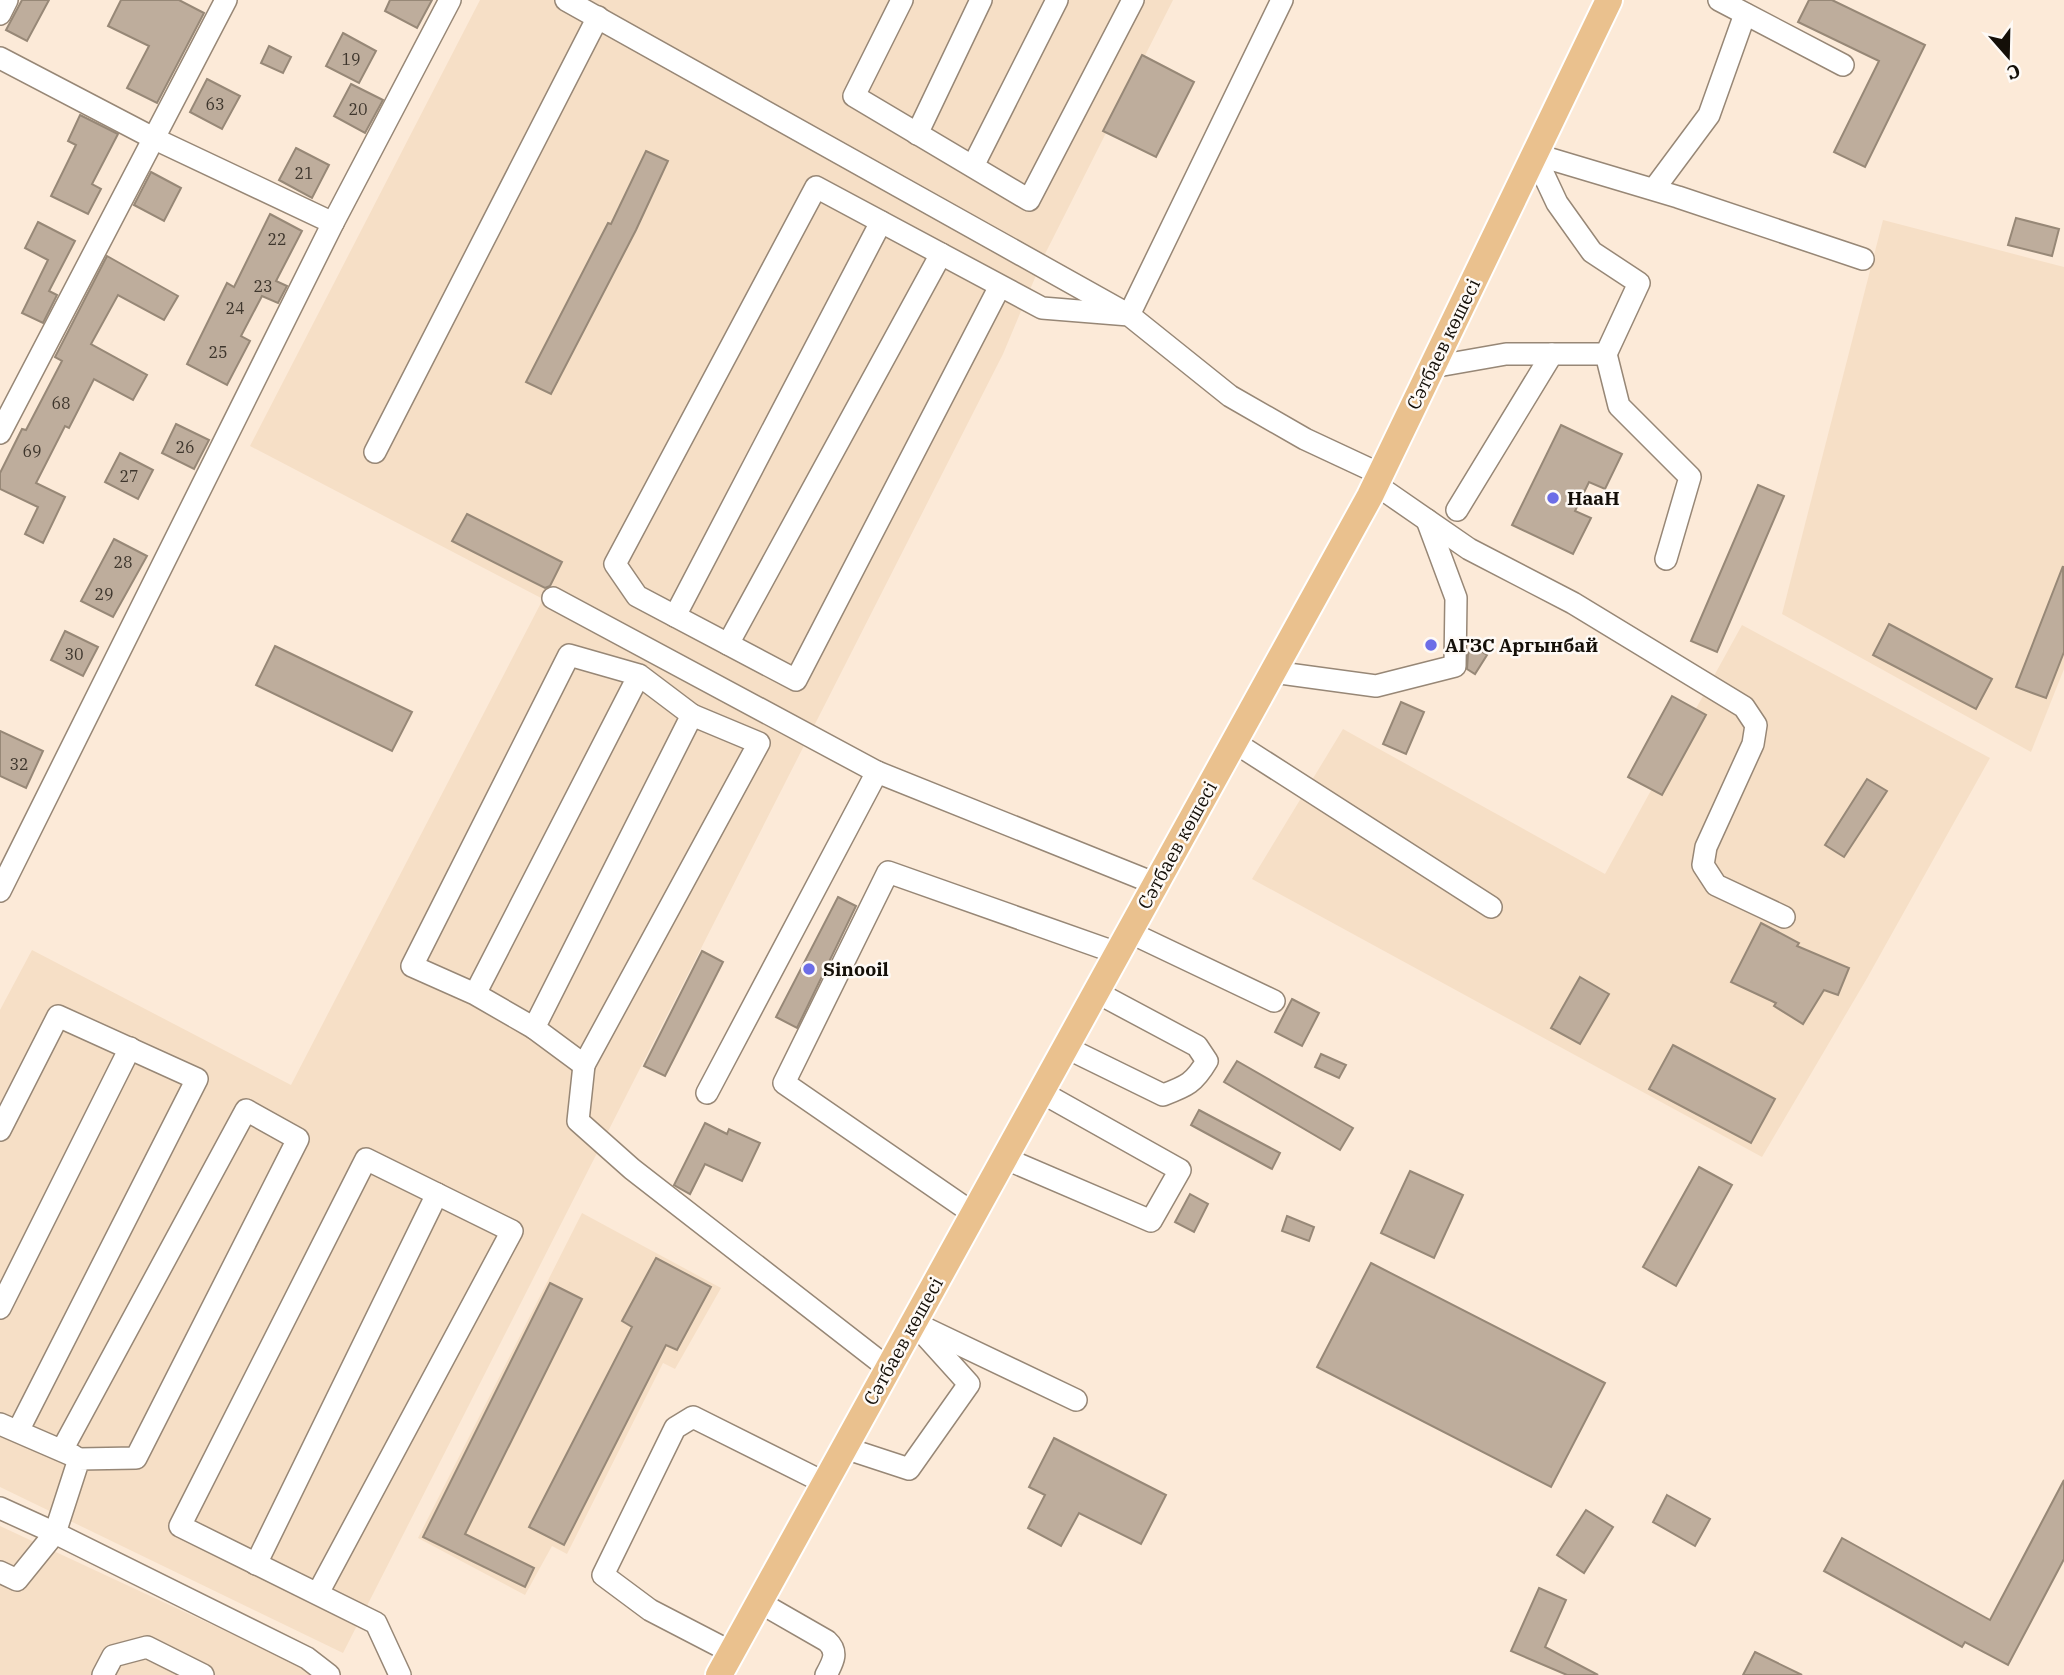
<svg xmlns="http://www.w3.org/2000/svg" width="2064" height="1675" font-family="'IBM Plex Serif',serif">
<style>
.built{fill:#f6dfc6}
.building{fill:#bead9c;stroke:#978877;stroke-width:2}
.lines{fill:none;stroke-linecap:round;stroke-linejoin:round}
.minor-casing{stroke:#978776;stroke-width:24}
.major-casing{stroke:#fff;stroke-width:30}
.minor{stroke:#fff;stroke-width:21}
.major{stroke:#eac18e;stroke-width:26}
.poi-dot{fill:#6c6de7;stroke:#fefaf6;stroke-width:2.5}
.labels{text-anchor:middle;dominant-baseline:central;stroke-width:5;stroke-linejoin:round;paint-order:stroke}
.number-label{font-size:16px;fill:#3e362d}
.street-label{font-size:19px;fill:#140f08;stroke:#fefaf6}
.poi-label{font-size:19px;font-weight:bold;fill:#140f08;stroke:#fefaf6;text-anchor:start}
</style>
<rect width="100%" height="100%" fill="#fcead8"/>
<g class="built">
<polygon points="480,0 1173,0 1045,254 1003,354 343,1653 0,1487 0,1010 32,950 291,1085 543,599 250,446"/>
<polygon points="1883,220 2064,267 2064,669 2031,752 1782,614"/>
<polygon points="1742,625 1990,758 1866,980 1762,1157 1252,879 1343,729 1605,874"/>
<polygon points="582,1213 721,1288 675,1369 663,1363 567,1554 552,1546 525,1595 418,1538"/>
<polygon points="0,1526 303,1667 312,1675 0,1675"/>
</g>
<g class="building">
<polygon points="22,0 49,0 27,41 6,30"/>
<polygon points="121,0 179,0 204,13 157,103 127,88 149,46 108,26"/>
<polygon points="390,0 432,0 417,28 385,11"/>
<polygon points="1809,0 1832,0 1925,45 1865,167 1834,152 1879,61 1798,22"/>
<polygon points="343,33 376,51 359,83 326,66"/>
<polygon points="269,46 291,57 283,73 261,63"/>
<polygon points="1142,55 1194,82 1156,157 1103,131"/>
<polygon points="207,79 240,96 222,129 190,112"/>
<polygon points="351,84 383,100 365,133 334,116"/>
<polygon points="80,115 118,134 92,184 101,189 88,214 51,196 76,145 68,141"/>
<polygon points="296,148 329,165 312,198 279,180"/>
<polygon points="646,151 668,161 636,230 551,394 526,382 608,223 611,224"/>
<polygon points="151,172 181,188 164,221 134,205"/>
<polygon points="270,214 302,231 276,281 287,286 278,303 262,296 241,336 250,341 227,385 187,364 227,283 234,287"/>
<polygon points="2016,218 2059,229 2052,256 2008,245"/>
<polygon points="38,222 75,241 49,291 57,295 43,323 22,313 48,260 25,248"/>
<polygon points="107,256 178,296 164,320 118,295 91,344 147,375 133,400 94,379 69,428 65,426 36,483 65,497 43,543 25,534 38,507 0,489 0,473 22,429 26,430 62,361 55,357"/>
<polygon points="176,424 209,440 194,469 162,453"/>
<polygon points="1561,425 1622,454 1605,489 1589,482 1575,511 1591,518 1573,554 1512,525"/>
<polygon points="120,453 153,470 138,499 105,482"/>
<polygon points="1758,485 1784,496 1717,652 1691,641"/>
<polygon points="467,514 562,562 550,586 545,588 452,541"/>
<polygon points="114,539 147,556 113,617 81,601"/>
<polygon points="2063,566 2064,652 2046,698 2016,687"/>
<polygon points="1889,624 1992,679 1976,709 1873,655"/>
<polygon points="65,631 98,647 83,676 51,660"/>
<polygon points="275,646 412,712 392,751 256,685"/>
<polygon points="1473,646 1487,655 1475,674 1467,669 1468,654"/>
<polygon points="1672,696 1706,715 1662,795 1628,777"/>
<polygon points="1401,702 1424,712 1406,754 1383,744"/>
<polygon points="0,731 43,751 26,788 0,776"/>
<polygon points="1867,779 1887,791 1844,857 1825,845"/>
<polygon points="838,897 856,906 797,1028 776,1017"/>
<polygon points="1761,923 1799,943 1797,946 1849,968 1838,995 1824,990 1803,1024 1774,1006 1776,1003 1731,982"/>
<polygon points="702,951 723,962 665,1076 644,1066"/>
<polygon points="1580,977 1609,994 1580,1044 1551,1028"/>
<polygon points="1292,999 1319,1013 1302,1046 1275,1032"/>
<polygon points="1673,1045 1775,1099 1751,1143 1649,1089"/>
<polygon points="1321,1054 1346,1065 1339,1078 1315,1067"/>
<polygon points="1237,1061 1353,1128 1340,1150 1224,1082"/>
<polygon points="1199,1110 1280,1153 1272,1169 1191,1125"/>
<polygon points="705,1123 727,1134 729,1129 760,1143 742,1181 705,1164 690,1194 674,1185"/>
<polygon points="1699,1167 1732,1185 1676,1286 1643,1267"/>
<polygon points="1410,1171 1463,1195 1434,1258 1381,1233"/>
<polygon points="1190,1194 1208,1204 1194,1232 1175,1222"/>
<polygon points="1287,1216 1314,1227 1309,1241 1282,1231"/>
<polygon points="656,1258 711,1287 677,1350 666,1345 564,1545 529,1527 632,1327 622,1321"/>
<polygon points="1371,1263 1605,1383 1551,1487 1317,1367"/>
<polygon points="550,1283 582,1299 465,1534 534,1568 525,1587 423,1537"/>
<polygon points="1054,1438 1166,1495 1141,1544 1079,1513 1061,1546 1028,1528 1045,1495 1029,1487"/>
<polygon points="2064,1480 2064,1559 2008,1665 1965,1642 1962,1647 1824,1571 1842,1538 1990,1620"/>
<polygon points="1667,1495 1710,1519 1695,1546 1653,1522"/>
<polygon points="1586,1510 1613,1527 1584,1573 1557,1555"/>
<polygon points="1539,1588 1566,1600 1545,1647 1598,1675 1567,1675 1511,1651"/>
<polygon points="1755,1652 1802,1675 1743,1675"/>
</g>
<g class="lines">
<defs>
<g id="minor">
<polyline points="566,0 1129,315 1282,0"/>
<polyline points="902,0 854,96 1029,200 1133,0"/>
<polyline points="1719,0 1843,65"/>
<polyline points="0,14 7,0"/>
<polyline points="0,58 155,139 333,223"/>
<polyline points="917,134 981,0"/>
<polyline points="973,166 1057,0"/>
<polyline points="1654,189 1709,115 1745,14"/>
<polyline points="1000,286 796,680 637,596 615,564 816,187 1042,308 1129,315 1230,396 1305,439 1380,474"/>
<polyline points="1606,354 1619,406 1690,477 1666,559"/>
<polyline points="1432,367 1506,354 1606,354 1639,283 1592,252 1557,203 1534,154 1678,197 1863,259"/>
<polyline points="0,433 226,0"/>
<polyline points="375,452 598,17"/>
<polyline points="1375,484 1469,549 1573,603 1744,707 1756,725 1753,744 1706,847 1703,865 1716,885 1784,917"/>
<polyline points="1457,510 1552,354"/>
<polyline points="553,598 877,772"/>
<polyline points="675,616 881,222"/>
<polyline points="728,644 941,254"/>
<polyline points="1273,672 1376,686 1455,666 1456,598 1427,520"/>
<polyline points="1234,742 1491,907"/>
<polyline points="0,891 333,223 450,0"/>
<polyline points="1129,932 1274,1001"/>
<polyline points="475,994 639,675 569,655 412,966 475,994 534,1028 692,715 639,675"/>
<polyline points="534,1028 584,1065 759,743 692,715"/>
<path d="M1065,1047l98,48c24,-9 31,-12 44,-34l-10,-15 -101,-54"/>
<polyline points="584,1065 578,1121 632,1169 888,1368"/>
<polyline points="707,1093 877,772 1156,884"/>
<polyline points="0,1130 58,1016 197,1079 18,1431"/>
<polyline points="1004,1158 1151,1221 1180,1170 1041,1092"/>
<polyline points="974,1214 784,1083 888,872 1117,953"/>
<polyline points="0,1308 130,1048"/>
<polyline points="925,1328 1076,1400"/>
<polyline points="0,1424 74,1456"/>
<polyline points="845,1448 909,1469 969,1384 913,1322"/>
<polyline points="0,1508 55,1533 307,1658 329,1675"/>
<polyline points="256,1564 437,1194"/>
<polyline points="0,1572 17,1580 55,1533 79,1459 136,1458 298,1139 246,1110 62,1450"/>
<polyline points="318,1593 512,1231 366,1159 180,1526 376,1623 400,1675"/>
<path d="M759,1602l68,39c12,11 6,21 -1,34"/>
<polyline points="731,1652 650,1610 603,1575 675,1428 693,1417 825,1483"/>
<polyline points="103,1675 113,1656 147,1647 203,1675"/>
</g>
<polyline id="major" points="719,1675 1370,496 1609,0"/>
</defs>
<use href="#minor" class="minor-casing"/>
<use href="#major" class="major-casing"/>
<use href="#minor" class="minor"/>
<use href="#major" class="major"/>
</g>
<g class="poi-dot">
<circle cx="1553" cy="498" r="7"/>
<circle cx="1431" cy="645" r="7"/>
<circle cx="809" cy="969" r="7"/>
</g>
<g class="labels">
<g class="number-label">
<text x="351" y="59">19</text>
<text x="215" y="104">63</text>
<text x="358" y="109">20</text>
<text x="304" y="173">21</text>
<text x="277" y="239">22</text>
<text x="263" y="286">23</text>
<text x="235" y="308">24</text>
<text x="218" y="352">25</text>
<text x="61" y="403">68</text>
<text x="185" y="447">26</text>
<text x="32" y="451">69</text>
<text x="129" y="476">27</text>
<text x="123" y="562">28</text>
<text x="104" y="594">29</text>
<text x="74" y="654">30</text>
<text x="19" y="764">32</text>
</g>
<g class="street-label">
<text transform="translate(1443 344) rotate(-64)">Сәтбаев көшесі</text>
<text transform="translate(1177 845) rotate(-61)">Сәтбаев көшесі</text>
<text transform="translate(903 1341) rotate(-61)">Сәтбаев көшесі</text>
</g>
<g class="poi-label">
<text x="1567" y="498">НааН</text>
<text x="1445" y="645">АГЗС Аргынбай</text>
<text x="823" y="969">Sinooil</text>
</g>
</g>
<g transform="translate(2008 56) rotate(160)" stroke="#fefaf6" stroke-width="5" paint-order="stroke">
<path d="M0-5L12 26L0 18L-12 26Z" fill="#140f08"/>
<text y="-10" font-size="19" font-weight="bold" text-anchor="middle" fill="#140f08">С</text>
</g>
</svg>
